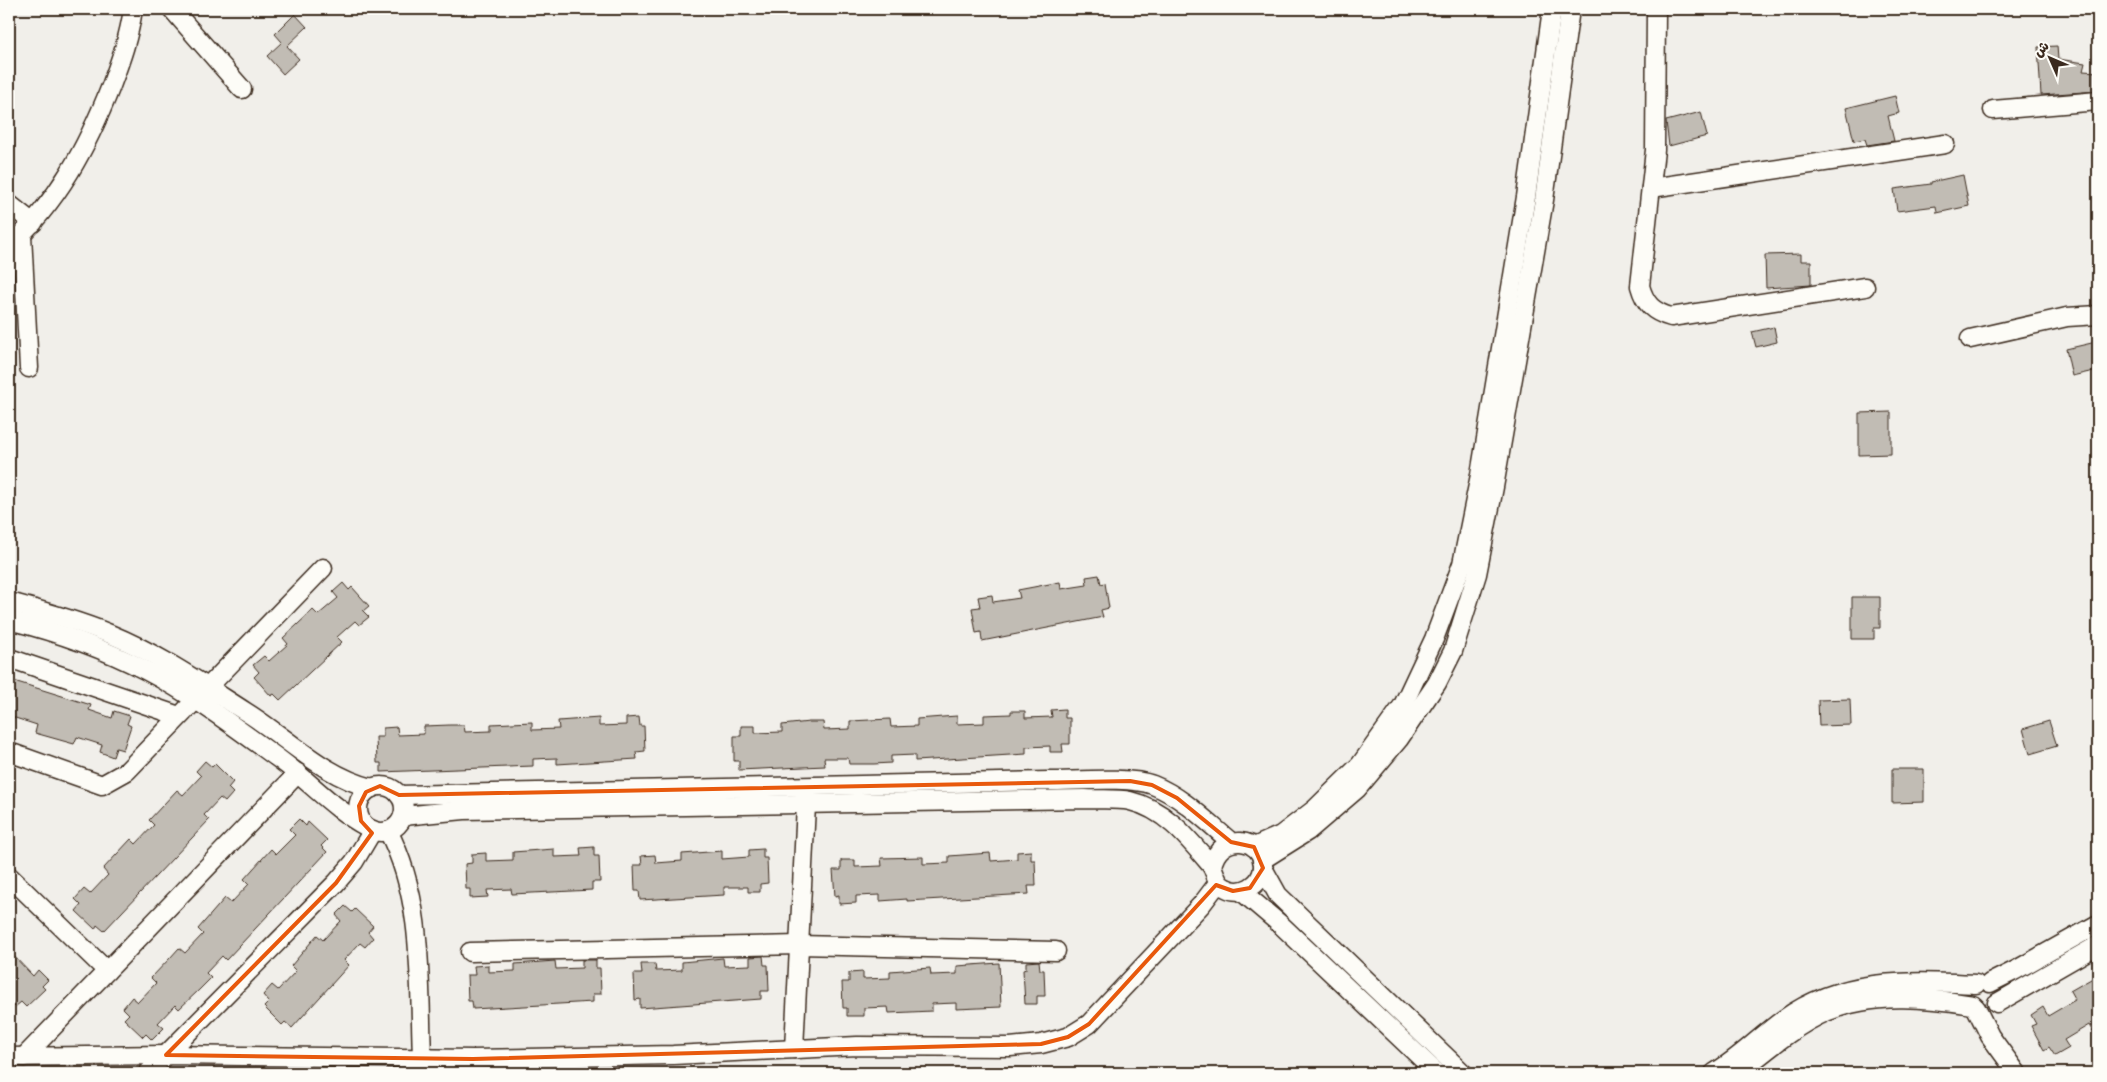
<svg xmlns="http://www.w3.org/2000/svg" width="2107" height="1082" font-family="Sriracha,'Playpen Sans Arabic',sans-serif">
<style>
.building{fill:#c1bcb4;stroke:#3b2a1e}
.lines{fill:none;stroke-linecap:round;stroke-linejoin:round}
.minor-casing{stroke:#3b2a1e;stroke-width:21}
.minor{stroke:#fdfcf7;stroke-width:18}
.marked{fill:none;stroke:#e8590c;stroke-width:4;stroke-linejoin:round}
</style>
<rect width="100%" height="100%" fill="#f1efea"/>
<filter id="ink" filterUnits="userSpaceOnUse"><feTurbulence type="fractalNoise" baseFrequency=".02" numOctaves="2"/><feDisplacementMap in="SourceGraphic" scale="10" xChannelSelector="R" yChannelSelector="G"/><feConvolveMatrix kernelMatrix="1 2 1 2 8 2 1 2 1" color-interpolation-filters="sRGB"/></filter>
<g filter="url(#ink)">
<g class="building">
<polygon points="295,14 307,27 287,46 299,59 283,74 267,56 282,42 275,34"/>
<polygon points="2057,46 2058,59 2085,63 2083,71 2098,72 2098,91 2041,95 2038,47"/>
<polygon points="1895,96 1899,113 1888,116 1894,141 1867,145 1865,139 1854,141 1846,108"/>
<polygon points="1701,112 1707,136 1669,146 1666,121"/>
<polygon points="1963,175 1969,206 1937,213 1936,206 1897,211 1894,189 1931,184 1931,182"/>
<polygon points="1801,254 1801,261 1811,261 1811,285 1766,288 1765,255"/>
<polygon points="1774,327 1777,342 1756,347 1752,332"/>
<polygon points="2096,342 2098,370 2072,376 2066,349"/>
<polygon points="1891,412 1891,454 1859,455 1859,413"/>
<polygon points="1099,575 1101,584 1105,583 1109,608 1101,610 1103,617 982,641 981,632 976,633 972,608 980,607 978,597 992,595 993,602 1020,598 1018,590 1060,582 1061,589 1087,585 1086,577"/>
<polygon points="343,583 349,590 352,587 369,606 363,611 369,617 359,625 355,621 337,637 342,642 280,700 274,694 271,696 254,677 259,672 253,665 264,656 269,661 288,644 283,638 313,610 318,615 338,598 333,592"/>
<polygon points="1852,597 1880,597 1880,628 1874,628 1874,639 1852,639"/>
<polygon points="14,681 91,705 89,710 112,718 114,711 130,716 127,724 131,726 123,750 116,748 113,757 100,752 102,745 77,737 74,744 35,733 37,725 9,716 9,687 12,688"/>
<polygon points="1850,699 1851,725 1819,726 1818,700"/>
<polygon points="1065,709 1065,718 1070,718 1070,744 1062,744 1063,752 1050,752 1050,746 1026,747 1026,754 915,761 915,755 891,756 891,763 874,764 849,764 848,758 824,758 825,766 739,770 739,761 734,761 734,736 741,736 741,726 755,726 755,733 782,732 782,725 809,722 823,722 824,730 850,729 850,721 890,719 891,727 917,726 917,719 943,717 957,716 957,724 984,723 984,715 1011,714 1011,711 1025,711 1025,718 1052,717 1051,710"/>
<polygon points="639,717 640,726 644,726 645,751 636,752 637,759 557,764 557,758 533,759 533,766 381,772 381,763 377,763 376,737 383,737 383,728 397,727 398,735 424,734 424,726 450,725 464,725 465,732 491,731 491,724 532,722 532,730 559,729 558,721 599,718 599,726 626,725 626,718"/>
<polygon points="2049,721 2057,746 2030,754 2023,729"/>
<polygon points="205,761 212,767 215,764 233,782 228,788 233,793 225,802 220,798 204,815 209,820 104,931 97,925 95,929 76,911 81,905 75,899 84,889 90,894 108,875 103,869 131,839 136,844 154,825 149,820 177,790 183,795 201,776 196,771"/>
<polygon points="1892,769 1924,769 1924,802 1892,803"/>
<polygon points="299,819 306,826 308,822 327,840 321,846 327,852 226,960 222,956 206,973 211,978 199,990 179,1009 175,1005 158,1023 164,1028 152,1040 146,1034 143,1037 124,1019 129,1014 123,1008 132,997 138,1002 156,983 151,978 170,958 179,948 185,953 203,934 198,929 225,898 231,903 249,884 244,879 271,849 276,854 295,835 289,829"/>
<polygon points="594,847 594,856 599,856 600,882 592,882 592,890 512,894 511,889 487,890 488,897 470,898 470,889 466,889 465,864 472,863 472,854 486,853 486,861 513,860 513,852 554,849 554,857 581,856 580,848"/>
<polygon points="763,849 763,858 767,858 768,883 760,884 760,892 748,892 748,887 724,887 724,895 640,900 639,891 635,891 634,865 642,865 641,856 655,855 656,863 682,861 682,854 722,851 722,859 749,857 749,850"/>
<polygon points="1031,851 1031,860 1035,860 1036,886 1028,886 1029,894 907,901 907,899 880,901 880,895 856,896 856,903 839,904 839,895 835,896 833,870 841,870 841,860 855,860 855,867 882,866 881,858 923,857 923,864 949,863 949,856 990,853 991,861 1017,859 1017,852"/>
<polygon points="345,906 352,912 355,909 373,926 368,932 373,938 365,947 360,943 344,960 349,965 292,1028 285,1022 282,1025 264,1007 269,1002 263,995 272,985 278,990 296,971 291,966 317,935 323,940 341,921 336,915"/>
<polygon points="9,951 33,976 38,970 48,980 42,986 45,989 26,1007 21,1002 15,1007 9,1000"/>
<polygon points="763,956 764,965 768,965 769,991 761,991 761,999 640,1008 640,999 635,1000 634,974 642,974 641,964 655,964 656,971 682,970 682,962 723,958 724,966 750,965 750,957"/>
<polygon points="582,960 596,960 596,968 600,968 601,994 593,994 593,1002 473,1009 472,1001 468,1001 467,975 475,975 474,966 488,965 488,972 515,971 515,964 555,961 556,969 582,968"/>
<polygon points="1039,961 1040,970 1044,970 1045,996 1037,996 1037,1004 1025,1004 1023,970 1026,969 1026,962"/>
<polygon points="999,963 1001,1007 956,1009 956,1003 932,1004 932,1011 889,1013 888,1007 864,1008 864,1016 847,1016 847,1008 843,1008 842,982 849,982 849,973 863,972 863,979 890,978 890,971 930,968 931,975 957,974 957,966"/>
<polygon points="2098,975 2098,1041 2089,1025 2064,1040 2069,1048 2055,1056 2049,1047 2044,1050 2031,1026 2036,1024 2031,1015 2043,1007 2048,1016 2075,1000 2070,991"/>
</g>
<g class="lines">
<defs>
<g id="minor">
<polyline points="172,9 242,89"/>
<path d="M1656,9l-1,141 -15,136c5,18 13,26 31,31l194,-30"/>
<polyline points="1993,110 2098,101"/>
<polyline points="1651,188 1945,144"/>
<polyline points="9,204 33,223"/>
<polyline points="22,235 29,368"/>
<path d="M9,246c49,-44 78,-99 102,-160 10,-27 18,-49 22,-77"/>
<polyline points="1970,339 2067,317 2098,315"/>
<path d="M9,602c34,9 69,19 101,32 49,20 92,50 136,78 42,26 77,64 126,76"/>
<path d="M9,620c48,12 94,28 138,51 48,25 92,59 136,91 28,21 52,48 84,65"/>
<polyline points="9,658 179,716"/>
<polyline points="9,752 102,785 127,771 323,568"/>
<circle cx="381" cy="809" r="23"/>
<path d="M399,795l650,-14c27,0 81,-5 104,4 30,12 54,37 78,57"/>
<path d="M403,816l61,-6 621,-11c14,1 31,-1 45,2 35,8 58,37 80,63 7,8 4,19 16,24 15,8 35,-2 37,-20 2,-32 -45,-37 -51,-1"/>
<path d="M388,831c36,68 31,151 34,226"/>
<polyline points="1254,847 1281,835 1315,809 1360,765 1403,705 1434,639 1462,564 1480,475 1526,197 1552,9"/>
<polyline points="1262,860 1308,831 1357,789 1399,739 1437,683 1453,651 1477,574 1494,487 1544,200 1570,9"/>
<polyline points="1263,868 1278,895 1463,1073"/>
<polyline points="9,876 107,971"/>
<polyline points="1241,891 1280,924 1437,1073"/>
<polyline points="470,952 799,945 1056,951"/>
<polyline points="1990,983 2016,970 2098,924"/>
<polyline points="1997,1003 2098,945"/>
<polyline points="1976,1008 1990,1036 2017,1073"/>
<polyline points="794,1049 806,805"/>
<polyline points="9,1057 166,1055 473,1059 673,1055 857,1046 1010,1047 1041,1044 1068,1037 1089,1024 1202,904 1218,883"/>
<polyline points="24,1057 298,773"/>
<polyline points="148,1073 336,883 354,862 373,830"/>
<path d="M1714,1073c26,-15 46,-37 70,-54 58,-42 124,-38 192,-35"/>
<path d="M1738,1073c27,-21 56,-47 88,-61 47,-19 98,-15 147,-7"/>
</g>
</defs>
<use href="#minor" class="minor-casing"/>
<use href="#minor" class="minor"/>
</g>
</g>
<path class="marked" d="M1130,781l22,4 25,13 54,44 23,5 9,21 -13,20 -17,3 -17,-6 -127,139 -21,13 -27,7 -568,15 -307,-4 170,-172 36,-50 -11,-12 -2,-15 7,-14 14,-6 19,9z"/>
<rect width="2107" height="1082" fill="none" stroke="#fdfcf7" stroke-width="30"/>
<rect x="15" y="15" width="2077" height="1052" fill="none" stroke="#3b2a1e" stroke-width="2" filter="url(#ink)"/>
<g transform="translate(2050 58) rotate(315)" stroke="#fdfcf7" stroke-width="4" paint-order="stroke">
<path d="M0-4L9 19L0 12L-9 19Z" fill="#3b2a1e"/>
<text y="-8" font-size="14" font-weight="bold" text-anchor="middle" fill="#3b2a1e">ش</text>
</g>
</svg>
